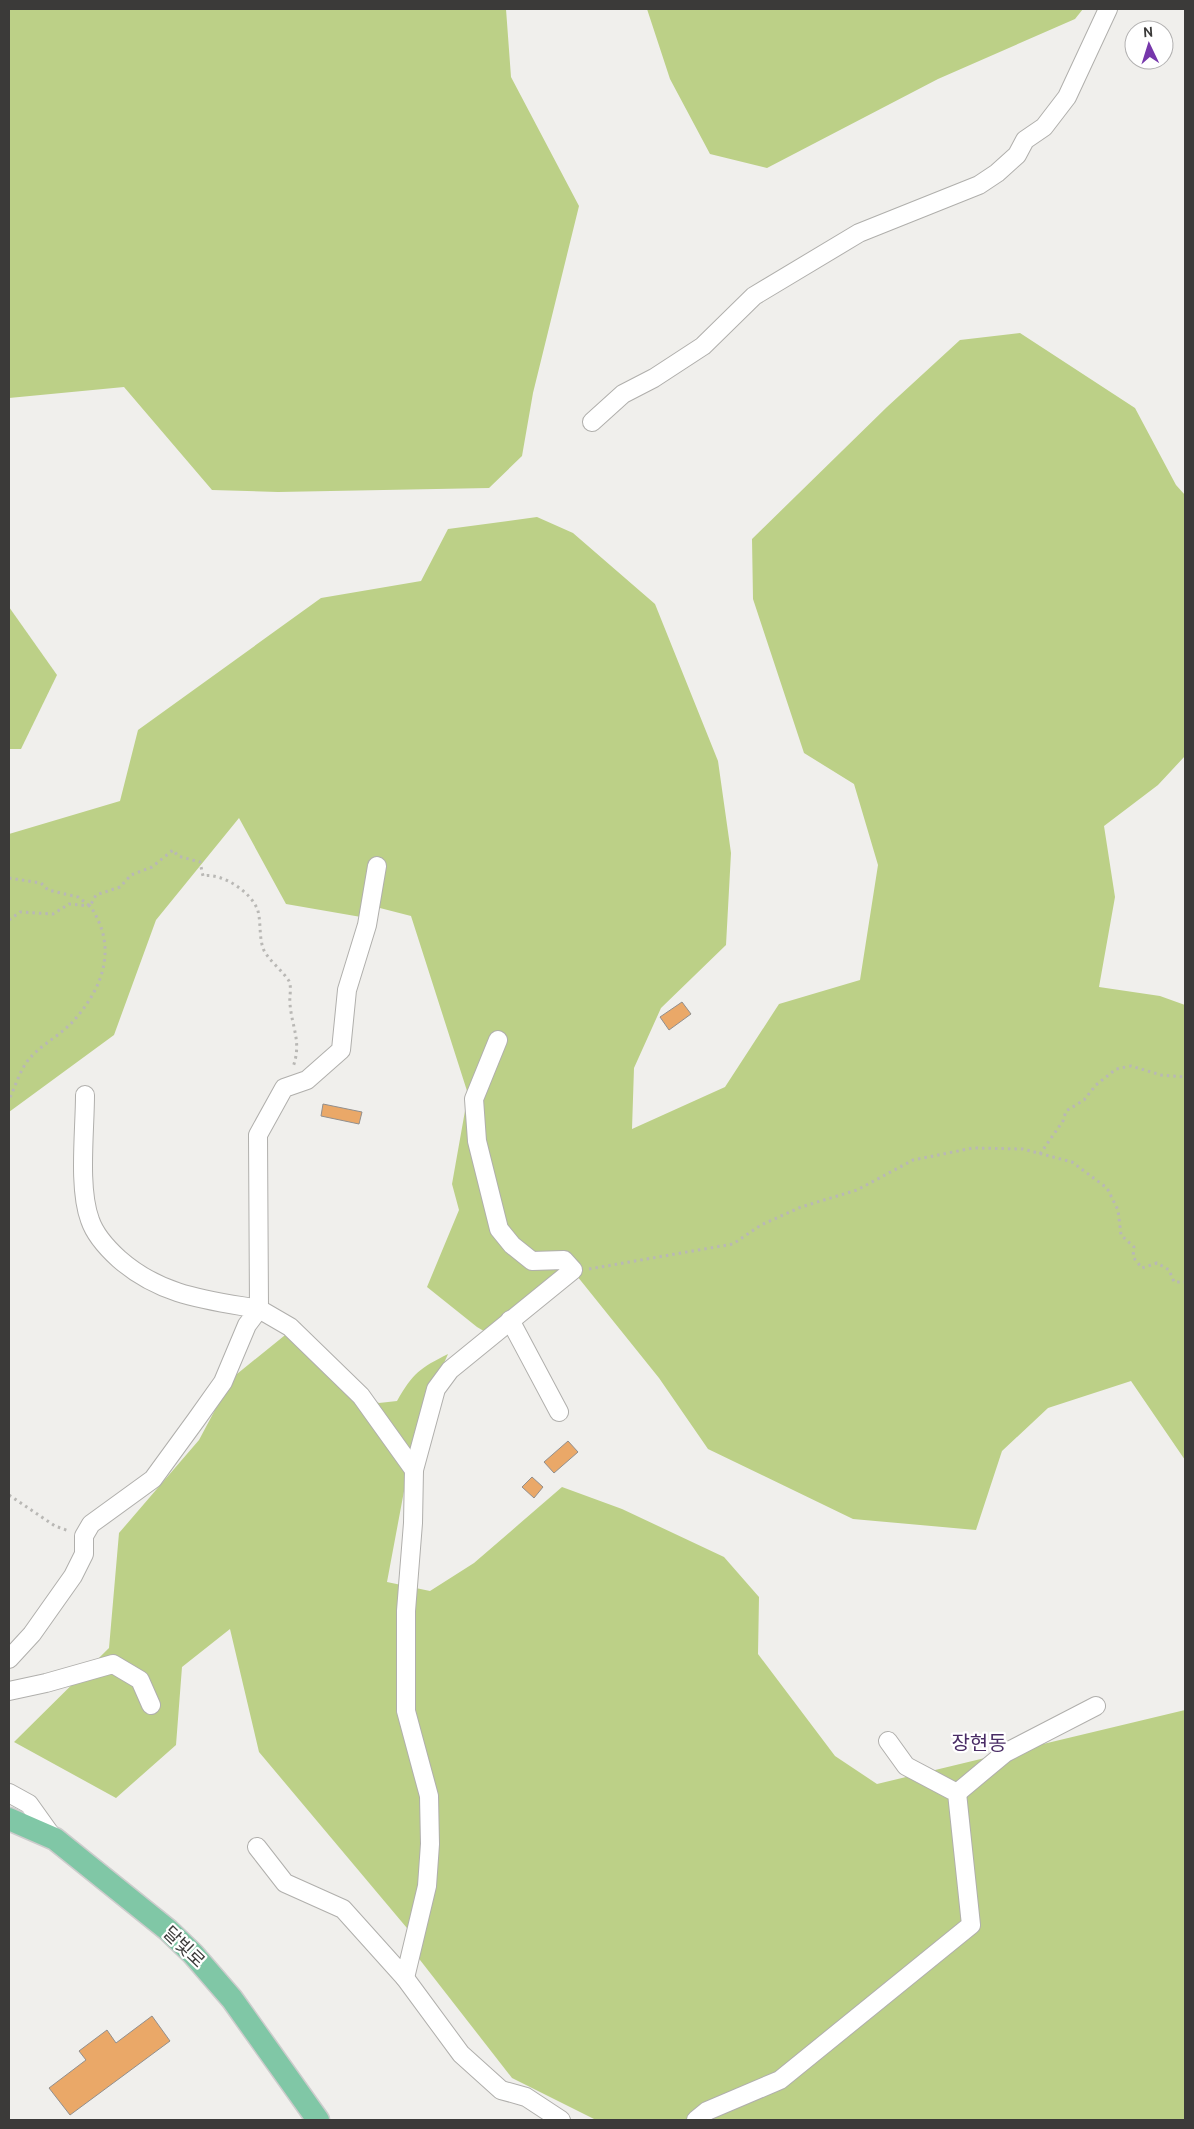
<svg xmlns="http://www.w3.org/2000/svg" width="1194" height="2129" font-family="Cabin,'Noto Sans KR',sans-serif">
<style>
.green{fill:#bcd087}
.building{fill:#eaa868;stroke:#928f8d}
.lines{fill:none;stroke-linecap:round;stroke-linejoin:round}
.minor-casing{stroke:#b0afac;stroke-width:20}
.major-casing{stroke:#ccc;stroke-width:25}
.path{stroke:#b9b8b5;stroke-width:3;stroke-dasharray:2.5 4;stroke-linecap:butt}
.minor{stroke:#fff;stroke-width:18}
.major{stroke:#80c7a6;stroke-width:22}
.labels{text-anchor:middle;dominant-baseline:central;stroke-width:4.5;stroke-linejoin:round;paint-order:stroke}
.street-label{font-size:18px;fill:#3b3a39;stroke:#fff}
.quarter-label{font-size:20px;fill:#492c65;stroke:#fff}
</style>
<rect width="100%" height="100%" fill="#f0efec"/>
<g class="green">
<polygon points="9,9 506,9 511,77 579,206 533,393 522,456 489,488 278,492 212,490 124,387 9,398"/>
<polygon points="647,9 1083,9 1075,19 938,79 767,168 710,154 670,79"/>
<polygon points="1020,333 1135,408 1176,485 1185,495 1185,756 1158,785 1104,826 1115,897 1099,987 1160,996 1185,1005 1185,1460 1131,1381 1048,1408 1002,1451 976,1530 853,1519 708,1449 659,1378 573,1271 494,1337 477,1327 427,1287 459,1210 452,1184 468,1094 411,916 376,907 361,917 286,904 239,818 156,920 114,1035 9,1112 9,834 120,801 138,730 321,598 421,581 448,529 537,517 573,533 655,604 718,761 731,853 726,945 661,1008 634,1068 632,1129 725,1087 779,1004 860,980 878,865 854,784 804,753 753,599 752,539 887,407 960,340"/>
<polygon points="9,607 57,675 21,749 9,749"/>
<path d="M300,1323l12,27 37,36 30,17 18,-2c16,-28 23,-33 51,-47l-32,73 -29,155 43,9 44,-28 88,-76 60,22 102,48 35,40 -1,57 77,102 42,28 308,-74v410h-589l-84,-42 -99,-127 4,-11 -158,-188 -29,-123 -48,38 -6,78 -60,53 -102,-56 95,-94 10,-115 80,-93 33,-62z"/>
</g>
<g class="building">
<polygon points="682,1002 691,1014 669,1030 660,1017"/>
<polygon points="323,1104 362,1112 359,1124 321,1116"/>
<polygon points="568,1441 578,1452 554,1473 544,1462"/>
<polygon points="532,1477 543,1487 534,1498 522,1487"/>
<polygon points="152,2016 170,2041 70,2115 49,2088 86,2060 79,2051 107,2030 116,2043"/>
</g>
<g class="lines">
<defs>
<g id="minor">
<polyline points="592,422 623,394 654,378 703,346 754,296 859,233 979,185 997,173 1017,155 1025,140 1044,127 1067,97 1108,9"/>
<polyline points="377,866 367,925 347,990 341,1050 307,1080 284,1088 258,1135 259,1309 290,1327 361,1396 414,1470"/>
<polyline points="510,1320 559,1412"/>
<path d="M9,1659l23,-25 41,-58 11,-22v-18l7,-12 62,-45 43,-59 27,-38 24,-57 12,-16c-52,-9 -98,-13 -140,-50 -11,-10 -24,-24 -29,-39 -12,-32 -5,-89 -5,-125"/>
<polyline points="9,1691 46,1683 113,1664 140,1680 151,1705"/>
<polyline points="9,1793 29,1804 54,1839"/>
<polyline points="957,1793 1005,1753 1096,1706"/>
<polyline points="257,1847 285,1883 343,1909 405,1978 427,1886 430,1844 429,1796 406,1711 406,1611 413,1523 414,1470 436,1389 450,1370 573,1270 564,1260 532,1261 512,1245 499,1229 477,1141 474,1099 498,1040"/>
<polyline points="405,1978 461,2054 501,2090 526,2097 561,2120"/>
<polyline points="696,2120 707,2111 780,2080 971,1925 957,1793 906,1766 888,1741"/>
</g>
<polyline id="major" points="9,1819 55,1839 168,1930 193,1954 232,1999 318,2120"/>
</defs>
<use href="#minor" class="minor-casing"/>
<use href="#major" class="major-casing"/>
<g class="path">
<path d="M9,878l32,5 7,7 30,7 12,9 6,-11 24,-8 11,-12 21,-8 21,-17 5,6 22,6 3,14c18,-4 49,16 55,35 3,12 1,25 5,37 3,10 20,23 26,33 3,7 0,16 1,23 2,24 12,38 3,63"/>
<path d="M9,920l11,-8 33,2 16,-10 21,2c27,39 15,78 -14,112 -13,16 -33,25 -47,41 -9,11 -14,28 -20,41"/>
<polyline points="1040,1154 1063,1121 1066,1111 1084,1100 1096,1085 1116,1069 1131,1066 1161,1075 1185,1077"/>
<polyline points="589,1269 733,1244 761,1225 801,1207 857,1190 913,1160 973,1148 1023,1149 1072,1162 1107,1188 1118,1210 1121,1235 1134,1247 1133,1257 1142,1268 1157,1263 1169,1270 1174,1282 1185,1282"/>
<polyline points="9,1495 55,1526 69,1531"/>
</g>
<use href="#minor" class="minor"/>
<use href="#major" class="major"/>
</g>
<g class="labels">
<g class="street-label">
<text transform="translate(184 1947) rotate(44)">달빛로</text>
</g>
<g class="quarter-label">
<text x="979" y="1743">장현동</text>
</g>
</g>
<rect width="1194" height="2129" fill="none" stroke="#3b3a39" stroke-width="20"/>
<g transform="translate(1149 45) rotate(356)"><circle r="24" fill="#ffffff" stroke="#b1b0b0"/>
<path d="M0-4L9 19L0 12L-9 19Z" fill="#7637ab"/>
<text y="-8" font-size="14" font-weight="bold" text-anchor="middle" fill="#3b3a39">N</text>
</g>
</svg>
